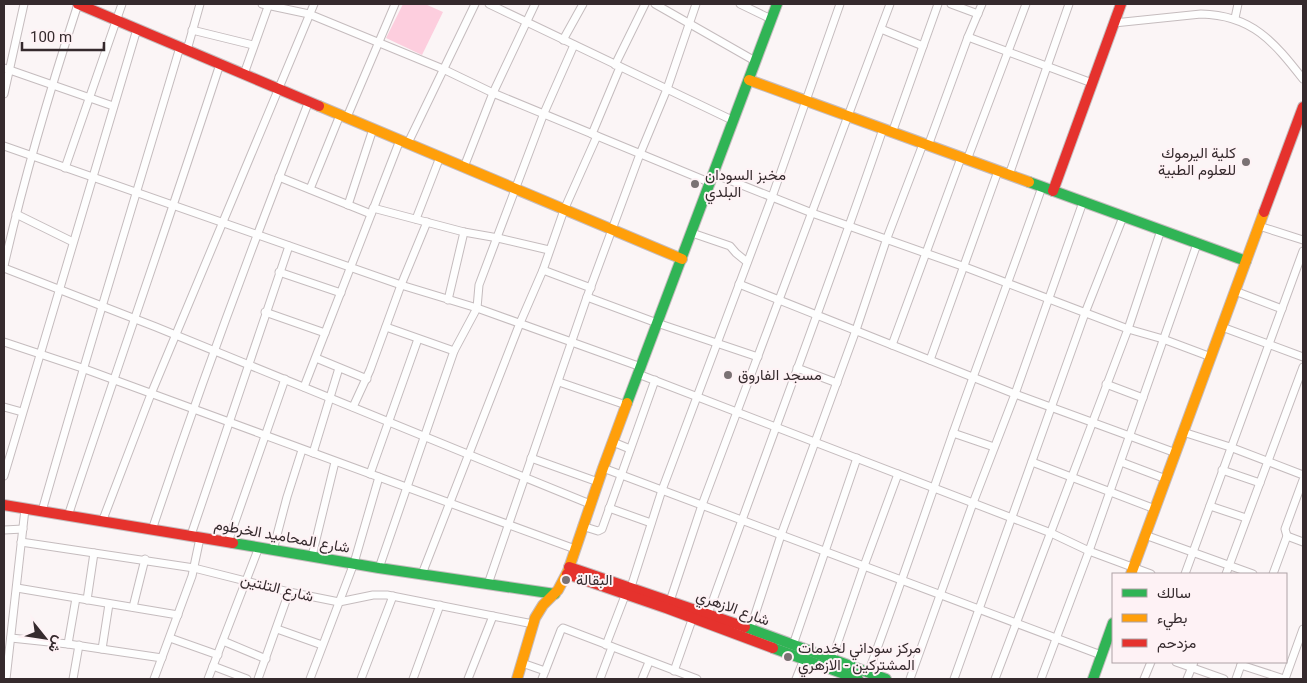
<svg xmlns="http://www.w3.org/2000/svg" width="1307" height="683" font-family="Roboto,Vazirmatn,sans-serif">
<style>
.green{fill:#fdcede}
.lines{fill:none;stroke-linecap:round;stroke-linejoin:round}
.street-casing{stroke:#c5bcbe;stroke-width:9}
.fast-casing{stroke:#c5bcbe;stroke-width:12}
.slow-casing{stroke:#c5bcbe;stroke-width:12}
.jam-casing{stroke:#c5bcbe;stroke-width:12}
.street{stroke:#fefefe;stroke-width:7}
.fast{stroke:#30b455;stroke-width:10}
.slow{stroke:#ff9f0a;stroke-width:10}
.jam{stroke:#e5322d;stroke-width:10}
.poi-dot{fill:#7a7173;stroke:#fef2f5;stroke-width:2}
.labels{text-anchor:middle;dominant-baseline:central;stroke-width:4;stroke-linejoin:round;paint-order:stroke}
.poi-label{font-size:15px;fill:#352a2d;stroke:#fef2f5;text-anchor:start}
.street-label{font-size:15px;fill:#352a2d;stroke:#fef2f5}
</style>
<rect width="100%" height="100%" fill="#fbf5f6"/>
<polygon class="green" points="403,4 425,4 443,12 422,55 386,38"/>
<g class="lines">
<defs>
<g id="street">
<polyline points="262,4 309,14 443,69 493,93 711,183"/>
<polyline points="489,4 734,121"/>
<polyline points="655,4 755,61"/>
<polyline points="740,4 771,19"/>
<polyline points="951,4 978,14"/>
<polyline points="1235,18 1238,4"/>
<path d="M1114,23l87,-9c51,1 73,28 102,65"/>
<polyline points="881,29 923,46"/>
<polyline points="192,30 253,45"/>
<polyline points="968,37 1092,83"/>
<polyline points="563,40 583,4"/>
<polyline points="187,50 200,4"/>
<polyline points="615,65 645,4"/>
<polyline points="4,68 113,106"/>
<polyline points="244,74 269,4"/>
<polyline points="4,94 24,4"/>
<polyline points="347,117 395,4"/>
<polyline points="892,133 938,4"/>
<polyline points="592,134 620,67"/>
<polyline points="408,143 475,4"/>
<polyline points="4,146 401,285 477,308 641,367"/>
<polyline points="928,146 968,37 982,4"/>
<polyline points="967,160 1026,4"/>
<polyline points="464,167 493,93 535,4"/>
<polyline points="65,168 122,4"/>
<polyline points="714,174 812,213 965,267 1128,329 1163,339 1211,357"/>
<polyline points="1009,175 1069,4"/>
<polyline points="279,177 371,214"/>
<polyline points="310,189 340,115"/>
<polyline points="348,205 373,129"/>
<polyline points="373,208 464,232 498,238 549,250"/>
<polyline points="16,214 73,242"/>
<polyline points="416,219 440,157"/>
<polyline points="1259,226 1303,240"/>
<polyline points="692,233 730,246 736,253 747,262"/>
<path d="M4,266c20,-89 46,-176 74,-262"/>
<polyline points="4,268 156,327 590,504"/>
<polyline points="543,270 591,288"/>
<polyline points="279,272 341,293"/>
<polyline points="739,284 1015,394 1176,453"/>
<polyline points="1235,291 1282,309"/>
<polyline points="587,297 657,323 758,357"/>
<polyline points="448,300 464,232"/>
<polyline points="265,312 325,333"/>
<polyline points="386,327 454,351"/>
<polyline points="1222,327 1303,357"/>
<polyline points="4,342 82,368 575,549"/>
<polyline points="892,345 961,158"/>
<polyline points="316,358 367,379"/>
<polyline points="930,360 998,171"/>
<polyline points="797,368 837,383"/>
<polyline points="638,374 1012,518 1051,533 1089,551 1151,574"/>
<polyline points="559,382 626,405"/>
<polyline points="1106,384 1143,398"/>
<polyline points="304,387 400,140"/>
<polyline points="4,407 22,412"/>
<polyline points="353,407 370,370 401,285 427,222"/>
<polyline points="1183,432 1230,447 1303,475"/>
<polyline points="953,433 994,447"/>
<polyline points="613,442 630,449"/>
<polyline points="313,453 339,368"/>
<polyline points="531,458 598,482"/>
<polyline points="1032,462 1155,509"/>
<polyline points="1121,462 1166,479"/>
<polyline points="603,468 1101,655"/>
<polyline points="1222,470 1260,483"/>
<polyline points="370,474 418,339"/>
<polyline points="4,476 137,29"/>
<polyline points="1210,506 1246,518"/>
<polyline points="609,508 651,523"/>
<path d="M42,511c44,-155 92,-309 138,-464"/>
<path d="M68,516c50,-151 103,-301 152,-452"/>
<polyline points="102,522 151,394 314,4"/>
<polyline points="582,526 598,531 602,529 655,380"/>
<polyline points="4,530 23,529"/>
<path d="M152,530c48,-144 101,-287 157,-429"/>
<polyline points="191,535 289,246"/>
<polyline points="1145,535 1253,574"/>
<polyline points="1287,536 1303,542"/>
<polyline points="21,542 194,568 289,592 339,602 373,595 387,595 533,624"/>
<polyline points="228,542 285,379"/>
<polyline points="273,550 287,497 302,450"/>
<polyline points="312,556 335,462"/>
<polyline points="379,568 454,351 477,308 479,285 544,113 574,45"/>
<polyline points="422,574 520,323 543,270 564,210 597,136"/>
<polyline points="1185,574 1303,251"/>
<polyline points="1226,574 1303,367"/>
<polyline points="1273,574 1287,536 1285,529 1303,480"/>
<polyline points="488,584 587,297 640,154 667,89 696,4"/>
<polyline points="631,587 662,490 772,197 840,4"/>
<polyline points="17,588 178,615"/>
<polyline points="87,600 94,553"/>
<polyline points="670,601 702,505 890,4"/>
<polyline points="133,607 145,559"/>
<path d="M708,614c58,-162 119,-322 175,-485"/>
<polyline points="277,629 322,645"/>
<polyline points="749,633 781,535 856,330 887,238 923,144"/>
<polyline points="11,638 68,644 162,658"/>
<polyline points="170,638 218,655"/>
<polyline points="223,641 266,659"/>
<polyline points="68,644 76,598"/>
<polyline points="606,645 626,593"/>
<polyline points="793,645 857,458"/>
<polyline points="102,649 109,604"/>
<polyline points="832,659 864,566 898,474"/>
<polyline points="1176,662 1224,679"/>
<polyline points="522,663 545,671"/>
<polyline points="1241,665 1284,679"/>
<polyline points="213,666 247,679"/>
<polyline points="674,671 693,617"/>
<path d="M868,673c30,-80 57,-160 85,-240 29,-82 60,-163 89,-246"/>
<polyline points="6,679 25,509"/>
<polyline points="73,679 79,645"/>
<polyline points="154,679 192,576 200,538"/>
<polyline points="208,679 259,547"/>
<polyline points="258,679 289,592"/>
<polyline points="310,679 354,563 379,477"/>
<polyline points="361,679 393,596"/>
<polyline points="413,679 440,605"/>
<polyline points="468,679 493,616"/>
<polyline points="542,679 561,630 563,628 697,679"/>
<polyline points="600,679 612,647"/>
<polyline points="642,679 649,662"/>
<polyline points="796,679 804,659"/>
<polyline points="910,679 973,503 1015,394 1083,202"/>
<polyline points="954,679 1085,313 1123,217"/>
<polyline points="995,679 1128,329 1161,230"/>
<polyline points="1041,679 1089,551 1197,244"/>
<polyline points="1144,679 1151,662"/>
<polyline points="1187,679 1194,662"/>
<polyline points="1236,679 1242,662"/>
<polyline points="1285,679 1303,629"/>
</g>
<g id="fast">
<polyline points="1029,182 1246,261"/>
<polyline points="627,403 777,4"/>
<polyline points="233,543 379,568 555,594"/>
<polyline points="745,627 886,679"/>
<polyline points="773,648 858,679"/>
<polyline points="1093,679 1113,623"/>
</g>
<g id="slow">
<polyline points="749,80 1029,182"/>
<polyline points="319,106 682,259"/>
<polyline points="1131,574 1264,212"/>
<polyline points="517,679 535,618 543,605 558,590 568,571 603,468 627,403"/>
</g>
<g id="jam">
<polyline points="78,4 319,106"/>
<polyline points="1053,191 1121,4"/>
<polyline points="1264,212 1303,107"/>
<polyline points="4,505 233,543"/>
<polyline points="569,567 745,627"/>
<polyline points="567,574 666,608 773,648"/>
</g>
</defs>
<use href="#street" class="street-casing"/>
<use href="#fast" class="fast-casing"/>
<use href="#slow" class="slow-casing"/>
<use href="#jam" class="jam-casing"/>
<use href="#street" class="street"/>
<use href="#fast" class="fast"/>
<use href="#slow" class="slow"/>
<use href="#jam" class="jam"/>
</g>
<g class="poi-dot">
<circle cx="1246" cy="162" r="5"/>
<circle cx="695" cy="184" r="5"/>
<circle cx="728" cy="375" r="5"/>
<circle cx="566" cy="580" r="5"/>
<circle cx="788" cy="657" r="5"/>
</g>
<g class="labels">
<g class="poi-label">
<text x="1236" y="153" text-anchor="end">كلية اليرموك<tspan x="1236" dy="17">للعلوم الطبية</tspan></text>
<text x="705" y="175">مخبز السودان<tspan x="705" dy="17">البلدي</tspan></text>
<text x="738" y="375">مسجد الفاروق</text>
<text x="576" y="580">البقالة</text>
<text x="798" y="648">مركز سوداني لخدمات<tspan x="798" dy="17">المشتركين - الازهري</tspan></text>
</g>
<g class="street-label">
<text transform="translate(282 536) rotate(10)">شارع المحاميد الخرطوم</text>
<text transform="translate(277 588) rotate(14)">شارع التلتين</text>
<text transform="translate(733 608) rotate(20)">شارع الازهري</text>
</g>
</g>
<rect width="1307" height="683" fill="none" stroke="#352a2d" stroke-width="10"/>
<rect x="1112" y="573" width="175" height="90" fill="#fef2f5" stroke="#aea2a5"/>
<rect x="1122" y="589" width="25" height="8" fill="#30b455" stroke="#aea2a5"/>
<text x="1157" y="598" font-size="15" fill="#352a2d">سالك</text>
<rect x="1122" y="614" width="25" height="8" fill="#ff9f0a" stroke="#aea2a5"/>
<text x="1157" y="623" font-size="15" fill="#352a2d">بطيء</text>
<rect x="1122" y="639" width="25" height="8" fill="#e5322d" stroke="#aea2a5"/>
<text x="1157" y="648" font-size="15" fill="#352a2d">مزدحم</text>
<g transform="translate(45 638) rotate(120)" stroke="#fef2f5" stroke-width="4" paint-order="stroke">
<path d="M0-4L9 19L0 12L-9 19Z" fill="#352a2d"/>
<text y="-8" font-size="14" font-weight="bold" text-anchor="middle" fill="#352a2d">ش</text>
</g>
<path d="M22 42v8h82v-8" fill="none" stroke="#352a2d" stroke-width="2.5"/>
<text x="30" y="42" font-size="15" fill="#352a2d" stroke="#fef2f5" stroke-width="4" paint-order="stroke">100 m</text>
</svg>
